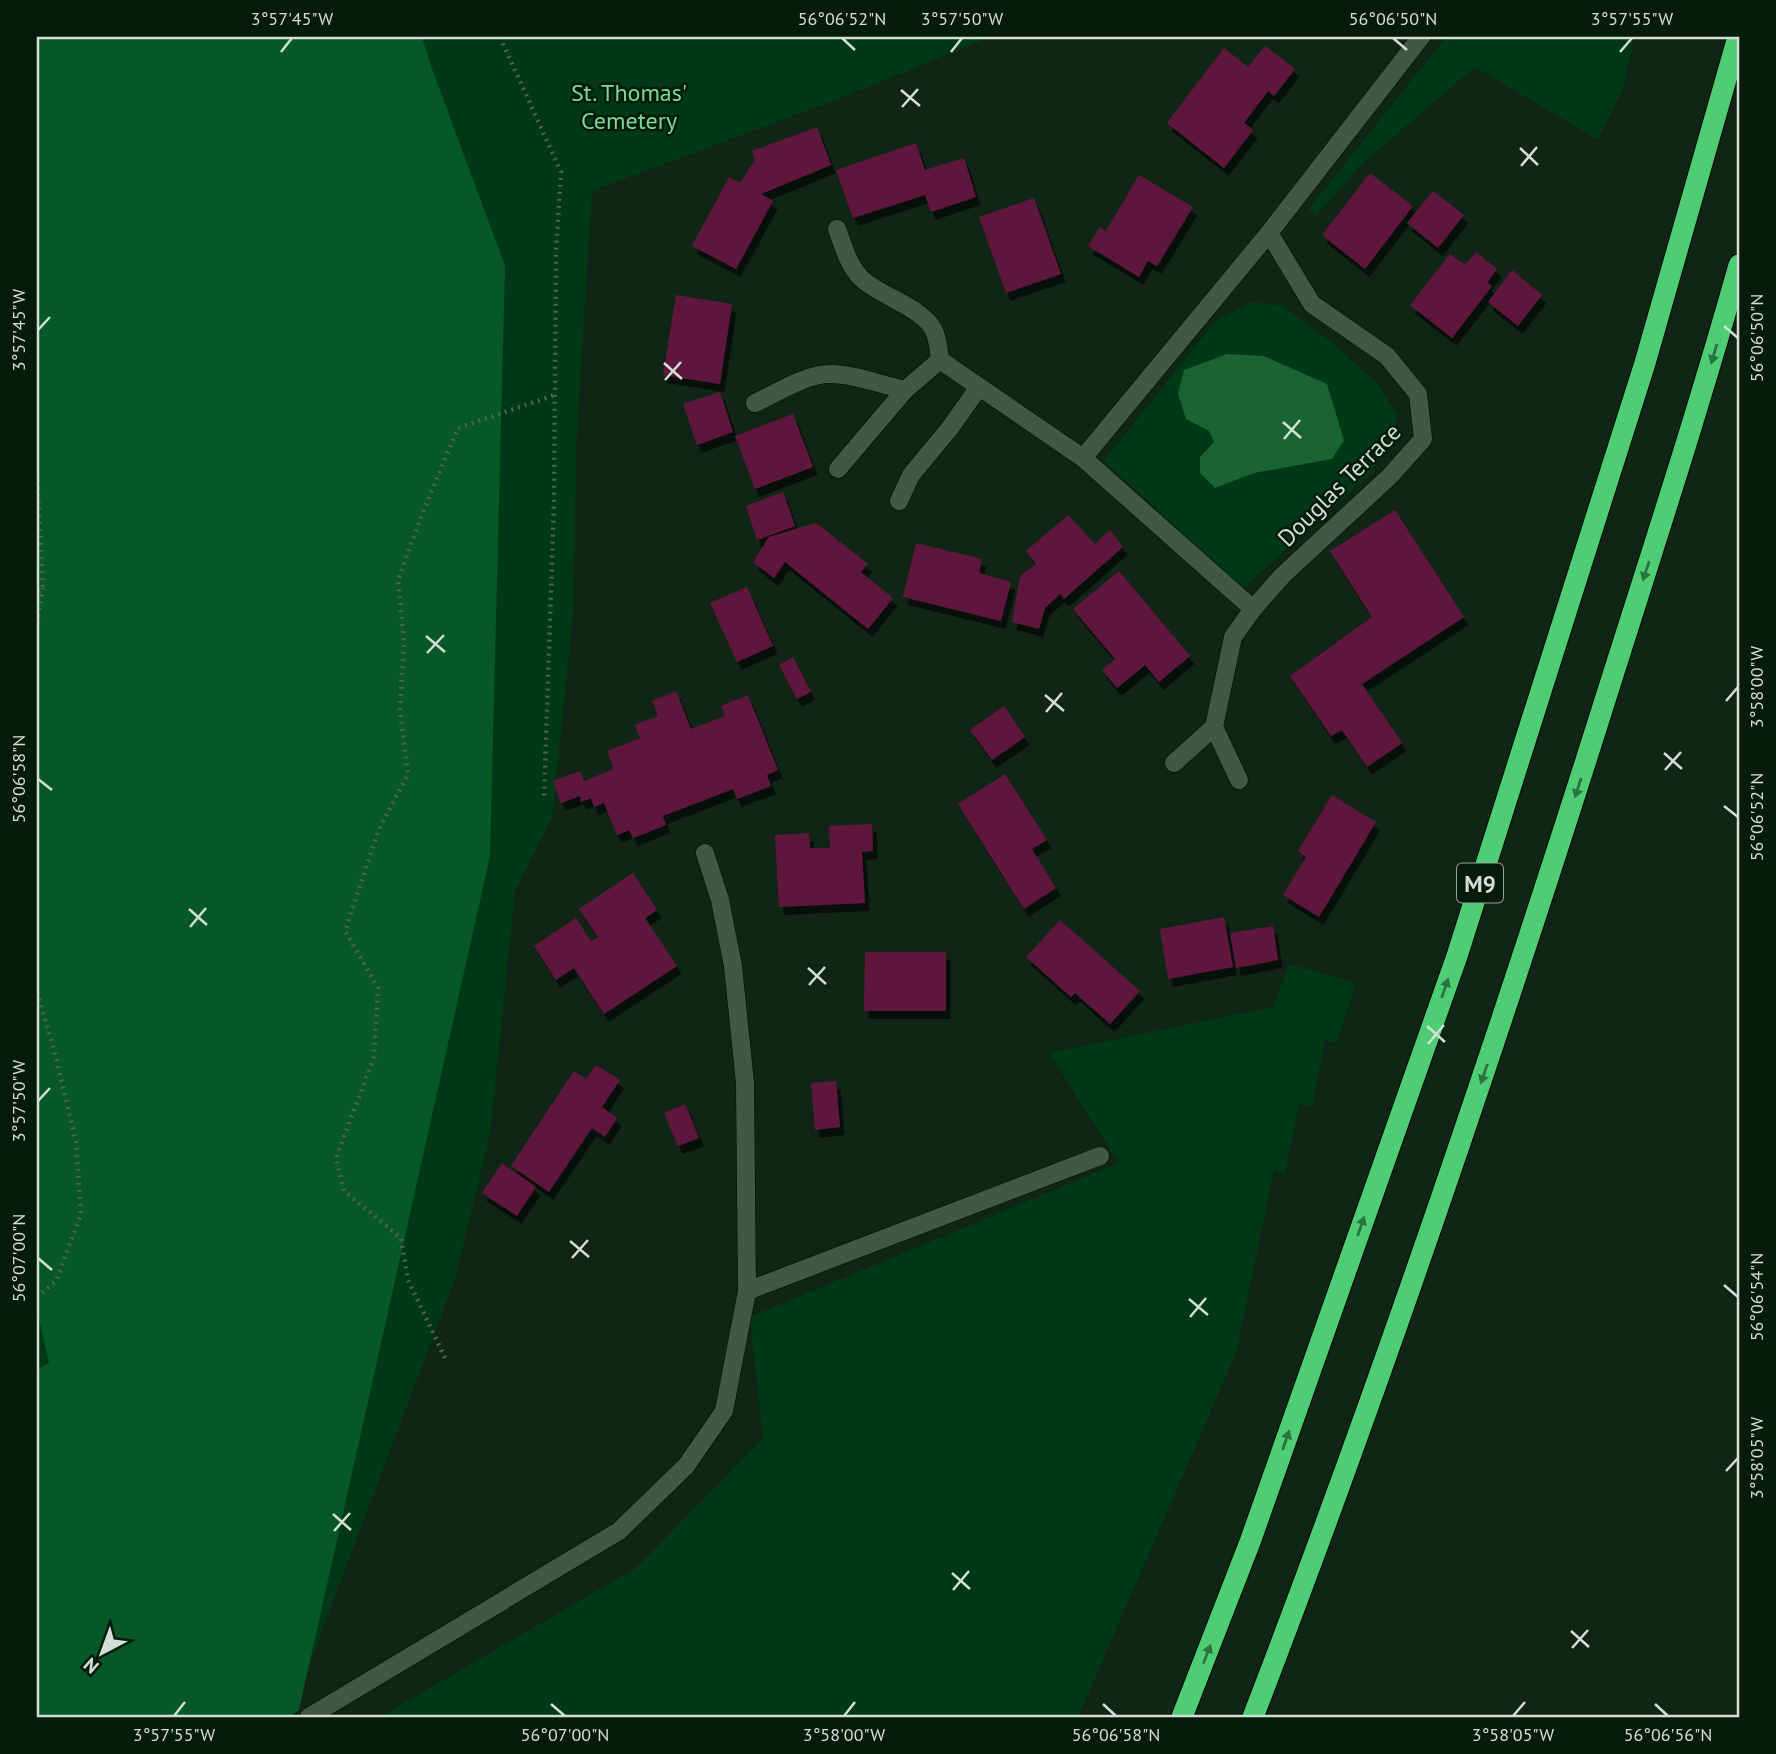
<svg xmlns="http://www.w3.org/2000/svg" width="1776" height="1754" font-family="'PT Sans',sans-serif">
<style>
.green{fill:#013816}
.forest{fill:#065927}
.water{fill:#196432}
.building{fill:#5e193e;filter:url(#shadow)}
.lines{fill:none;stroke-linecap:round;stroke-linejoin:round}
.service-casing{stroke:#000e02;stroke-width:19}
.minor-casing{stroke:#000e02;stroke-width:19}
.motorway-casing{stroke:#000e02;stroke-width:23}
.path{stroke:#4f6153;stroke-width:4.5;stroke-dasharray:2 5;stroke-linecap:butt}
.service{stroke:#415845;stroke-width:18}
.minor{stroke:#415845;stroke-width:18}
.motorway{stroke:#4fcd75;stroke-width:21}
.oneway{fill:#2a7440}
.ticks{fill:none;stroke:#d2dfd4;stroke-width:2.5}
.labels{text-anchor:middle;dominant-baseline:central;stroke-width:5;stroke-linejoin:round;paint-order:stroke}
.shield{fill:#061b0c;stroke:#95a498;stroke-width:2}
.shield-label{font-size:23px;font-weight:bold;fill:#d2dfd4}
.park-label{font-size:24px;fill:#7bdb92;stroke:#061b0c}
.street-label{font-size:24px;fill:#d2dfd4;stroke:#061b0c}
.neatline{fill:none;stroke:#d2dfd4;stroke-width:2.5}
.ticks-label{font-size:18px;text-anchor:middle;fill:#d2dfd4}
</style>
<defs>
<filter id="shadow"><feDropShadow dx="4.5" dy="8" stdDeviation="0" flood-color="#0009"/></filter>
</defs>
<rect width="100%" height="100%" fill="#102515"/>
<g class="green">
<polygon points="37,37 990,37 846,96 592,191 577,430 573,614 552,818 515,891 490,1134 455,1279 295,1702 37,1717"/>
<polygon points="1446,37 1634,37 1623,89 1598,140 1475,67 1363,163 1316,216 1309,209"/>
<polygon points="1252,302 1284,306 1338,348 1376,382 1396,413 1396,433 1369,475 1243,588 1104,461 1215,321"/>
<polygon points="1289,964 1356,983 1336,1044 1325,1040 1312,1106 1299,1104 1285,1173 1274,1170 1236,1353 1078,1717 380,1717 636,1568 763,1438 750,1317 1119,1163 1049,1053 1273,1007"/>
</g>
<polygon class="forest" points="37,37 422,37 431,66 505,266 490,856 299,1710 289,1717 37,1717 37,1370 49,1363 37,1310"/>
<polygon class="water" points="1227,354 1264,356 1327,384 1344,440 1332,459 1254,473 1215,488 1200,473 1200,457 1214,442 1209,431 1186,419 1178,394 1184,370"/>
<g class="building">
<polygon points="1265,46 1295,69 1274,96 1268,91 1244,123 1253,130 1224,168 1167,123 1224,48 1248,67"/>
<polygon points="817,127 831,165 761,194 773,201 736,269 692,246 729,177 740,183 755,160 752,151"/>
<polygon points="916,143 925,170 964,158 976,197 931,212 925,195 853,218 836,170"/>
<polygon points="1370,173 1413,206 1365,269 1322,235"/>
<polygon points="1139,175 1193,207 1157,266 1148,261 1139,277 1088,246 1100,227 1106,231"/>
<polygon points="1433,191 1464,215 1438,248 1407,223"/>
<polygon points="1034,198 1061,274 1006,293 979,217"/>
<polygon points="1476,252 1497,269 1487,283 1492,286 1452,338 1410,305 1450,254 1465,265"/>
<polygon points="1512,270 1542,295 1518,326 1488,302"/>
<polygon points="676,295 732,304 720,384 663,375"/>
<polygon points="720,392 733,432 697,445 683,404"/>
<polygon points="793,414 813,467 755,489 735,436"/>
<polygon points="783,492 795,526 757,540 746,506"/>
<polygon points="1395,510 1464,617 1362,684 1402,743 1367,767 1342,730 1331,736 1290,676 1372,617 1330,551"/>
<polygon points="1068,515 1095,544 1110,530 1123,547 1064,599 1060,594 1045,608 1039,629 1012,622 1020,576 1036,564 1026,551"/>
<polygon points="816,523 868,564 861,572 893,598 868,629 785,562 774,578 753,562 769,537"/>
<polygon points="916,543 982,559 979,573 1011,582 1001,621 903,597"/>
<polygon points="1119,571 1190,656 1159,682 1145,665 1117,688 1102,670 1115,659 1073,609"/>
<polygon points="747,587 773,646 737,662 710,603"/>
<polygon points="793,657 811,692 797,699 779,665"/>
<polygon points="676,691 691,729 725,716 721,706 748,695 778,770 767,775 771,786 737,799 733,789 663,816 666,825 633,838 629,830 617,835 604,803 594,807 591,798 581,802 580,796 561,803 553,781 580,771 584,781 614,769 607,751 640,738 635,725 658,716 652,701"/>
<polygon points="1004,706 1025,737 992,760 970,730"/>
<polygon points="1005,774 1047,840 1032,849 1056,888 1024,909 958,804"/>
<polygon points="1332,795 1376,822 1319,917 1283,895 1306,857 1298,851"/>
<polygon points="872,824 873,851 862,852 865,903 779,907 775,835 809,833 810,848 830,848 829,826"/>
<polygon points="633,873 657,910 645,918 677,966 604,1014 574,968 556,980 534,946 576,918 591,941 598,937 579,909"/>
<polygon points="1224,917 1233,967 1168,979 1160,929"/>
<polygon points="1060,920 1140,991 1110,1024 1075,993 1071,997 1026,957"/>
<polygon points="1273,926 1278,960 1236,968 1230,933"/>
<polygon points="865,952 946,952 946,1011 864,1011"/>
<polygon points="596,1065 620,1080 602,1107 617,1118 605,1137 592,1128 549,1192 511,1166 574,1071 586,1079"/>
<polygon points="836,1081 840,1127 815,1130 811,1083"/>
<polygon points="685,1104 699,1138 678,1146 664,1113"/>
<polygon points="502,1163 536,1187 517,1216 482,1193"/>
</g>
<g class="lines">
<defs>
<g id="service">
<path d="M837,229c6,16 11,36 24,49 19,19 65,30 74,55 3,9 4,19 5,27"/>
<path d="M755,403c22,-10 50,-29 75,-29 25,0 50,11 75,16"/>
<polyline points="1083,458 1269,233"/>
<polyline points="838,469 905,390"/>
<polyline points="899,501 911,475 950,428 979,387"/>
</g>
<g id="minor">
<polyline points="905,390 940,360 1083,458 1253,609"/>
<polyline points="1214,727 1239,780"/>
<polyline points="1174,763 1214,727 1233,637 1253,609 1283,575 1390,476 1423,439 1418,394 1387,356 1312,304 1269,233 1421,37"/>
<polyline points="747,1291 1100,1156"/>
<polyline points="309,1717 619,1531 686,1466 724,1411 747,1291 745,1083 733,966 720,900 705,853"/>
</g>
<g id="motorway">
<polyline points="1182,1717 1250,1542 1457,956 1645,363 1738,37"/>
<path d="M1253,1717c127,-330 241,-666 348,-1004 47,-149 96,-298 138,-448"/>
</g>
</defs>
<use href="#service" class="service-casing"/>
<use href="#minor" class="minor-casing"/>
<use href="#motorway" class="motorway-casing"/>
<g class="path">
<polyline points="500,37 561,172 556,252 554,502 544,799"/>
<polyline points="37,473 43,588 37,593"/>
<polyline points="37,624 43,588"/>
<polyline points="37,992 54,1050 76,1142 81,1214 56,1281 37,1297"/>
<polyline points="445,1358 408,1280 401,1238 344,1191 336,1158 374,1057 378,988 345,931 379,829 408,774 400,710 404,642 398,580 424,509 458,428 555,395"/>
</g>
<use href="#service" class="service"/>
<use href="#minor" class="minor"/>
<use href="#motorway" class="motorway"/>
</g>
<defs><path id="oneway-solid" d="M-6-.8H1V-3.2L6.5 0L1 3.2V.8H-6Z" transform="scale(1.75)"/></defs>
<g class="oneway">
<use href="#oneway-solid" transform="translate(1714 354) rotate(106)"/>
<use href="#oneway-solid" transform="translate(1646 571) rotate(108)"/>
<use href="#oneway-solid" transform="translate(1578 788) rotate(108)"/>
<use href="#oneway-solid" transform="translate(1445 988) rotate(-71)"/>
<use href="#oneway-solid" transform="translate(1484 1074) rotate(109)"/>
<use href="#oneway-solid" transform="translate(1361 1226) rotate(-71)"/>
<use href="#oneway-solid" transform="translate(1286 1440) rotate(-71)"/>
<use href="#oneway-solid" transform="translate(1207 1654) rotate(-69)"/>
</g>
<path class="ticks" d="M842,38l13,12M1393,38l14,12M281,52l11,-14M951,52l11,-14M1620,52l12,-14M901,90l19,16M902,107l16,-18M1520,148l18,17M1521,166l16,-19M1724,326l14,12M38,330l12,-13M664,363l18,16M665,380l16,-18M1283,422l18,16M1284,439l16,-19M426,636l19,16M427,653l17,-18M1045,695l19,16M1726,701l12,-14M1046,712l16,-19M1664,753l18,16M1665,770l16,-18M38,779l14,11M1724,806l14,11M189,909l18,16M190,927l16,-19M808,968l18,16M809,985l16,-18M1427,1026l18,16M1428,1044l16,-19M38,1101l12,-13M570,1241l19,16M38,1258l14,12M572,1258l16,-18M1724,1285l14,12M1189,1299l19,16M1190,1317l16,-19M1726,1471l12,-13M333,1514l18,16M334,1531l16,-18M952,1573l18,16M953,1590l16,-19M1571,1631l18,16M1572,1648l16,-18M551,1704l14,12M1103,1704l13,12M1655,1704l13,12M174,1716l11,-14M844,1716l11,-14M1513,1716l12,-14"/>
<g class="labels">
<rect class="shield" x="1457" y="863.5" width="46" height="39" rx="5"/>
<g class="shield-label">
<text x="1480" y="883">M9</text>
</g>
<g class="park-label">
<text x="629" y="92">St. Thomas'<tspan x="629" dy="28">Cemetery</tspan></text>
</g>
<g class="street-label">
<text transform="translate(1339 485) rotate(-45)">Douglas Terrace</text>
</g>
</g>
<rect width="1776" height="1754" fill="none" stroke="#061b0c" stroke-width="77"/>
<g transform="translate(102 1653) rotate(221)" stroke="#061b0c" stroke-width="5" paint-order="stroke">
<path d="M0-5L12 26L0 18L-12 26Z" fill="#d2dfd4"/>
<text y="-10" font-size="19" font-weight="bold" text-anchor="middle" fill="#d2dfd4">N</text>
</g>
<rect x="38" y="38" width="1700" height="1678" class="neatline"/>
<g class="ticks-label">
<text x="292" y="25">3°57'45"W</text>
<text x="842" y="25">56°06'52"N</text>
<text x="962" y="25">3°57'50"W</text>
<text x="1393" y="25">56°06'50"N</text>
<text x="1632" y="25">3°57'55"W</text>
<text transform="translate(19 330) rotate(-90)" y="6">3°57'45"W</text>
<text transform="translate(1757 338) rotate(-90)" y="6">56°06'50"N</text>
<text transform="translate(1757 687) rotate(-90)" y="6">3°58'00"W</text>
<text transform="translate(19 779) rotate(-90)" y="6">56°06'58"N</text>
<text transform="translate(1757 817) rotate(-90)" y="6">56°06'52"N</text>
<text transform="translate(19 1101) rotate(-90)" y="6">3°57'50"W</text>
<text transform="translate(19 1258) rotate(-90)" y="6">56°07'00"N</text>
<text transform="translate(1757 1297) rotate(-90)" y="6">56°06'54"N</text>
<text transform="translate(1757 1458) rotate(-90)" y="6">3°58'05"W</text>
<text x="174" y="1741">3°57'55"W</text>
<text x="565" y="1741">56°07'00"N</text>
<text x="844" y="1741">3°58'00"W</text>
<text x="1116" y="1741">56°06'58"N</text>
<text x="1513" y="1741">3°58'05"W</text>
<text x="1668" y="1741">56°06'56"N</text>
</g>
</svg>
